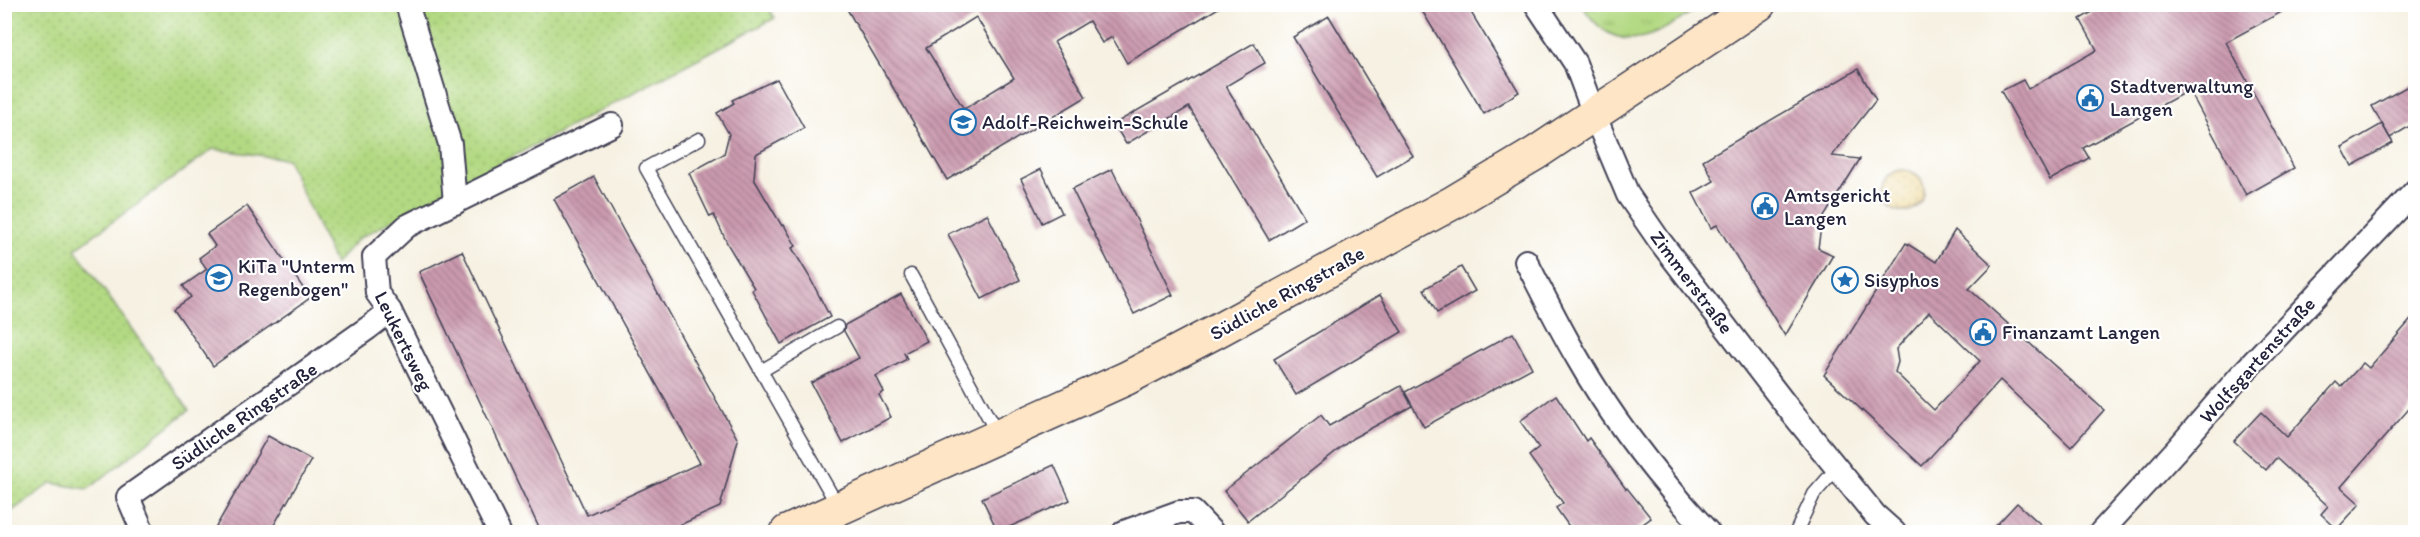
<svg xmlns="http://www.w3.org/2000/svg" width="2420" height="537" font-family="Itim,sans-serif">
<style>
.grass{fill:url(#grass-tufts);stroke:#6a7e5f;stroke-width:1.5}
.sand{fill:url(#sand-dots);stroke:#887e6c;stroke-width:1.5}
.garden{fill:url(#garden-dots);stroke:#6a7e5f;stroke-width:1.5}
.building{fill:url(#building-back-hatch);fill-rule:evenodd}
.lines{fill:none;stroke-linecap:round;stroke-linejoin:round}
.service-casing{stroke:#424154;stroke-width:15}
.minor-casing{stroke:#424154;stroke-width:26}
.secondary-casing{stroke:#424154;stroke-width:36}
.service{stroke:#fff;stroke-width:12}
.minor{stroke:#fff;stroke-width:22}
.secondary{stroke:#fde5c5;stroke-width:33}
.labels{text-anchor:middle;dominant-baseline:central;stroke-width:4.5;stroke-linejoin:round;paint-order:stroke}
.poi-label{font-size:20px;fill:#22223b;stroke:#fff;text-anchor:start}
.street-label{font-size:20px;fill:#22223b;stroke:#fff}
</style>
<defs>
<pattern id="grass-tufts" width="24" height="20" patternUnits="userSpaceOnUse" patternTransform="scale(1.5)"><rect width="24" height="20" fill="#b3d983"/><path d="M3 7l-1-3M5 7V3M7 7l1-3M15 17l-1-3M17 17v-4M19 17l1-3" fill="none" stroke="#9aba72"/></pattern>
<pattern id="sand-dots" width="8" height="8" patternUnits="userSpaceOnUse" patternTransform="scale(1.5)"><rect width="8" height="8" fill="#eeda9e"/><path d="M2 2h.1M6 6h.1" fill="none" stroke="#ccbb89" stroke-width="1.8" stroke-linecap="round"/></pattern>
<pattern id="garden-dots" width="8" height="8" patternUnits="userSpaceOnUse" patternTransform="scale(1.5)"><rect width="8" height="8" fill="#b3d983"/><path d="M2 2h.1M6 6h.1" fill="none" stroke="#9aba72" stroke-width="1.8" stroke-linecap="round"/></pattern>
<pattern id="building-back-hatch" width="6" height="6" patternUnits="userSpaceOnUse" patternTransform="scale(1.5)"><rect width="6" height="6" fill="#cb9aaf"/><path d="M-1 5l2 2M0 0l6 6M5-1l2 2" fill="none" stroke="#a47d90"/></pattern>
</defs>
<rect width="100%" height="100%" fill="#fff"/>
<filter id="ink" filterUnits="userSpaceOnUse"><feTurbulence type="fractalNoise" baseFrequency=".0167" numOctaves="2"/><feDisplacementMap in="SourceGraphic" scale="12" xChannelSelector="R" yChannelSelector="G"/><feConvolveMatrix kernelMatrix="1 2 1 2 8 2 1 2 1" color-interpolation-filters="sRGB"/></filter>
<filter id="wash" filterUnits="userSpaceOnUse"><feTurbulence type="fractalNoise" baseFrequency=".008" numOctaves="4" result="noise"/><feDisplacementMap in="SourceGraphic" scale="24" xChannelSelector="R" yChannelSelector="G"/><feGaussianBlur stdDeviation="1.35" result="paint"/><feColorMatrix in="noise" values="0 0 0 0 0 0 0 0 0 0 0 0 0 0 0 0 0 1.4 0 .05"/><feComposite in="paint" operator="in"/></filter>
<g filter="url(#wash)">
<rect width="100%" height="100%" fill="#f6f1e2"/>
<path class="grass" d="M1582,5h-1h121c-43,30 -85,58 -120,0z"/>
<circle class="sand" cx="1903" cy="191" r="21"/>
<polygon class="garden" points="5,5 767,5 775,18 359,238 335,264 287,159 213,149 75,249 189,410 88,489 51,483 5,516"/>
<g id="blocks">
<g class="building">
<path d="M844,4h381l-98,59 -15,-26 -10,6 -13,-22 -35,21 32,55 -139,83zM976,17l38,61 -50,31 -38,-61z"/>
<polygon points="1418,4 1466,4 1519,92 1484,114"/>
<polygon points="2106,4 2296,4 2226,42 2294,168 2246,195 2189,90 2083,148 2089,158 2050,180 2001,91 2023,80 2028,89 2097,50 2080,19"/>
<polygon points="1329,16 1413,156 1377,177 1293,37"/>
<polygon points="1254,43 1265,63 1226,86 1305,218 1269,240 1189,107 1126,144 1114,124"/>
<polygon points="1858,69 1876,100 1832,156 1860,159 1822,220 1818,248 1833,255 1785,336 1717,225 1711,228 1693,193 1714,181 1703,160"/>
<polygon points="777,79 804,128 756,154 754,179 782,226 784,225 796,246 792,248 809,276 830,317 781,344 752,290 754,288 728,245 714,215 710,217 689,173 724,154 729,134 717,113 734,103 732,100"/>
<polygon points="2415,82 2415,123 2390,138 2372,106"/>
<polygon points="2382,124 2393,143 2352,166 2342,147"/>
<polygon points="1041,169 1062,213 1042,223 1021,179"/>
<polygon points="1112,169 1173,295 1134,314 1072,189"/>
<polygon points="594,177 738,440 720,507 664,532 541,532 419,272 462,251 587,515 700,463 554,199"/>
<polygon points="247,206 310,298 213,366 174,309 191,297 183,286 207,269 199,258 215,246 207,234"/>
<polygon points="987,214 1020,280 982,299 948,234"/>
<path d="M1955,230l37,35 -23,24 135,121 -33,37 -71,-67 -78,86 -98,-91 82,-132 30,19zM1929,312l51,49 -46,49 -39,-38 3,-10 -2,-13z"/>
<polygon points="1461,267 1475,291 1437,313 1424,289"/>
<polygon points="901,294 927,341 904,353 907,359 876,376 884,392 879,395 891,417 843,443 811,383 859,358 844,331 845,325"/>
<polygon points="1380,295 1402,332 1296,395 1274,359"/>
<polygon points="2415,315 2415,402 2341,487 2360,504 2337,529 2321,514 2328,506 2276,458 2266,470 2234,441 2261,412 2287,437 2336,382 2341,387 2363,363 2369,368"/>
<polygon points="1513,333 1532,368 1424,427 1405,392"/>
<polygon points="1401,386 1412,406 1353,438 1248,521 1224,491 1321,415 1329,426"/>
<polygon points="1556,395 1586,441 1589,438 1626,489 1627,488 1651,518 1632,532 1573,532 1556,508 1563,503 1529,456 1539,448 1520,421"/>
<polygon points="268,436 311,460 270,532 213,532"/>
<polygon points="1054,465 1070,500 998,532 982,498"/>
<polygon points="2017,503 2049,532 1990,532"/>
</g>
</g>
</g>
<g filter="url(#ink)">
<use href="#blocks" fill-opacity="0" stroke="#424154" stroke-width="1.5"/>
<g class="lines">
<defs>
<g id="service">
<polyline points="699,139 646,168 839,508"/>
<polyline points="911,275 998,435"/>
<polyline points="761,371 837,327"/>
<polyline points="1796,532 1814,494 1836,469"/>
</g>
<g id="minor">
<polyline points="407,4 450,144 455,203"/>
<polyline points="1536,4 1575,63 1594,114 1628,195 1659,240 1792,413 1875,515 1894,532"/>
<path d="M1526,261c17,33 33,66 52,98 34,60 84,123 130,173"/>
<polyline points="143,532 128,497 368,328 390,311"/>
<polyline points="499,532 390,311 377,293 374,257 407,226 612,125"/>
<polyline points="1124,532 1179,512 1193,512 1212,532"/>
<polyline points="2101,532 2177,449 2240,376 2416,190"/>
</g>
<polyline id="secondary" points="787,532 1127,378 1215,332 1454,202 1536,153 1759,4"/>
</defs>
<use href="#service" class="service-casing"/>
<use href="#minor" class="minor-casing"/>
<use href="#secondary" class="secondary-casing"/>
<use href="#service" class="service"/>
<use href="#minor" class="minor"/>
<use href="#secondary" class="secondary"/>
</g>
</g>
<defs>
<symbol id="civic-ring" viewBox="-11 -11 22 22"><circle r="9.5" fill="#fff" stroke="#1f6fb2" stroke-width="1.5"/><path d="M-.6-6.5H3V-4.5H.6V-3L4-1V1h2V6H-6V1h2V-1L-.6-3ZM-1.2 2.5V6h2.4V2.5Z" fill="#1f6fb2"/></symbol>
<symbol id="school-ring" viewBox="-11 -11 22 22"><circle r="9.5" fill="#fff" stroke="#1f6fb2" stroke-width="1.5"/><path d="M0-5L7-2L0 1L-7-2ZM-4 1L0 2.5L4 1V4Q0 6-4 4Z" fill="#1f6fb2"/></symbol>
<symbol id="sight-ring" viewBox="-11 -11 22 22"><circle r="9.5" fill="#fff" stroke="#1f6fb2" stroke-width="1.5"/><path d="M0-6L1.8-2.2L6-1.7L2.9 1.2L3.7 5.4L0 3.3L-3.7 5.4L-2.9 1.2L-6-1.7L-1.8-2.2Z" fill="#1f6fb2"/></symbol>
</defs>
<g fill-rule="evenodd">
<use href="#civic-ring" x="2075" y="83" width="30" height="30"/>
<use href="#school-ring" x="948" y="107" width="30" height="30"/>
<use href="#civic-ring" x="1750" y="191" width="30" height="30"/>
<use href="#school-ring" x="204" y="263" width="30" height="30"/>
<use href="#sight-ring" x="1830" y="265" width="30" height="30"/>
<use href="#civic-ring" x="1968" y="317" width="30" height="30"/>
</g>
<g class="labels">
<g class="poi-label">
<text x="2110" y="86">Stadtverwaltung<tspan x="2110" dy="23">Langen</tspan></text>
<text x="982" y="122">Adolf-Reichwein-Schule</text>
<text x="1784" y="195">Amtsgericht<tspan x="1784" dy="23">Langen</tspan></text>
<text x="238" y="266">KiTa "Unterm<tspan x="238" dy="23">Regenbogen"</tspan></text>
<text x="1864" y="280">Sisyphos</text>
<text x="2002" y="332">Finanzamt Langen</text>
</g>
<g class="street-label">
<text transform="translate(1692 282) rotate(53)">Zimmerstraße</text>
<text transform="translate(1287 293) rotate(-29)">Südliche Ringstraße</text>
<text transform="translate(404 341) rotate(64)">Leukertsweg</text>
<text transform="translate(2257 360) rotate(-48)">Wolfsgartenstraße</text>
<text transform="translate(244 416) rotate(-35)">Südliche Ringstraße</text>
</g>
</g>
<rect width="2420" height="537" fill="none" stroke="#fff" stroke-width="24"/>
</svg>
